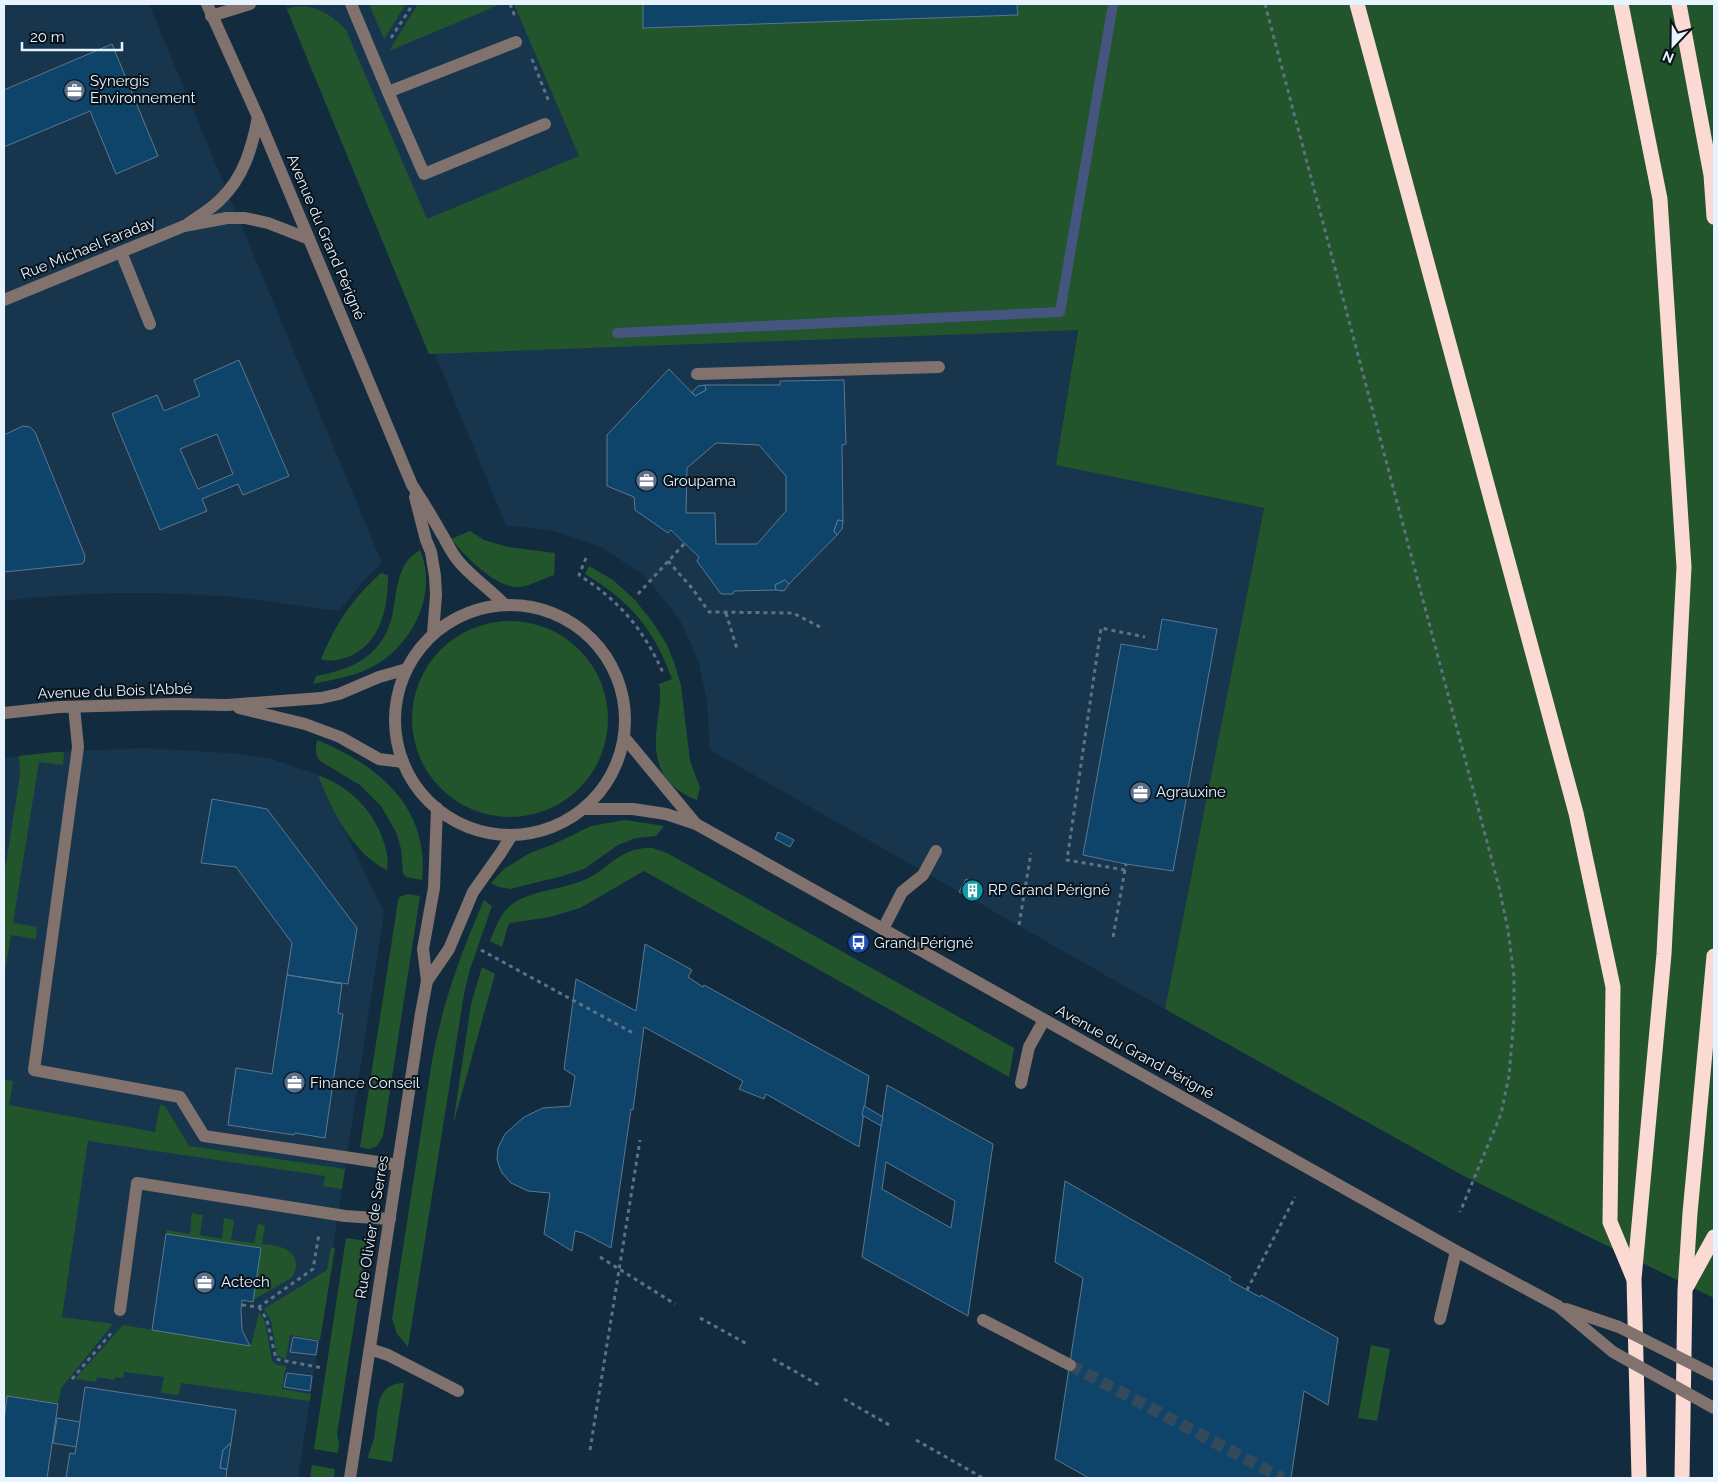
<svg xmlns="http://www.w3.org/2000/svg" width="1718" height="1482" font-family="Raleway,sans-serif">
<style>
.built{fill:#17364e}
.green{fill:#22552b}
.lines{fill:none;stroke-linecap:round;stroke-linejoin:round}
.stream{stroke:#45557f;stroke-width:10}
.building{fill:#0e446a;stroke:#5d778e;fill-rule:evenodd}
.minor-tunnel{stroke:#33495c;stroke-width:12;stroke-dasharray:12 6;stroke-linecap:butt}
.path{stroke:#5e7283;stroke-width:3;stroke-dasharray:4 4;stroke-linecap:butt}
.minor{stroke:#82726e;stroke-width:12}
.highway{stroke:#fbdad3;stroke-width:15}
.minor-bridge{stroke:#82726e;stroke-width:12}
.labels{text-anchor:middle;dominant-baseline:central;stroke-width:4;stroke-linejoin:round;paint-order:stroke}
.poi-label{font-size:15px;fill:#e7f3fe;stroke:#08131b;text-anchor:start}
.street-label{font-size:15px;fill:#e7f3fe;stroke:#08131b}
</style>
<rect width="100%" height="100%" fill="#132b3f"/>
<g class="built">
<polygon points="4,4 149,4 382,563 365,579 339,611 235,597 162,593 109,593 26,598 4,601"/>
<polygon points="284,4 1130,4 1056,465 1264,508 1165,1009 710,750 707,701 698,660 680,620 654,587 639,572 599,546 553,531 506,525 435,354 429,354"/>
<polygon points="144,748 229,753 268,758 317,774 384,912 298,1478 4,1478 4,758 55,752"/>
</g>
<g class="green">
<polygon points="369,4 406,4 384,39"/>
<polygon points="418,4 501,4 389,51"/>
<path d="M514,4h129l1,24 373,-13v-11h697v1294l-252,-123 -297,-166 99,-501 -208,-43 22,-135 -649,24 -142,-345c23,-8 44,4 59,21l81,189 152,-63z"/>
<path d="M470,531l14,9 24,7 47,6 -1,22c-9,3 -25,11 -34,12 -24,2 -55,-31 -69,-48z"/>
<path d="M420,550c19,45 -9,99 -52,119 -17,8 -37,11 -55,15l3,-8c39,-7 69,-22 77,-64 3,-17 4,-38 15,-52 3,-4 8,-7 12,-10z"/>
<path d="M589,566l24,14 21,19 18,22 15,24 8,20 6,21 9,75 10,26 -3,13c-35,-13 -45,-39 -40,-74 1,-15 5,-27 2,-42l13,-5c-18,-50 -41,-77 -87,-105z"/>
<path d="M381,573l7,2c0,32 -7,69 -40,82 -9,3 -18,5 -27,2 15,-36 31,-60 60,-86z"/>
<circle cx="510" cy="719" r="98"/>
<path d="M317,740c61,25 113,67 105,140l-16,-3 -3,-4 -2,-24 -4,-15 -16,-28 -21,-21 -40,-24c-6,-7 -4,-13 -3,-21z"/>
<polygon points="55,752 64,752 63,765 39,762 13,923 37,927 36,939 11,935 4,977 4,876 20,775 19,756"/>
<path d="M318,775c32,12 56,35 66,68 3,9 5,18 3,27 -34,-16 -56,-61 -69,-95z"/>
<polygon points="625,820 664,826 656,836 636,838 618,845 584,869 563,876 510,889 499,887 491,883 504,869 530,853 554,844 591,826"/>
<path d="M644,848h8l15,5 347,195 -5,29 -365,-206 -64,37 -30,9 -40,6 -2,3 -6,21 -12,-6c6,-14 10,-27 21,-36 17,-14 53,-16 73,-25 24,-10 31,-28 60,-32z"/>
<polygon points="408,894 420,896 383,1136 377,1146 369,1149 360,1147 398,901 399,897"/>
<path d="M484,900l8,6 -22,63 -6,25 -56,353 -11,-13 -5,-15 40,-258c11,-59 28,-106 52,-161z"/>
<polygon points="482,967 495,974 453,1125 471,1004"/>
<polygon points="4,1080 13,1081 9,1105 155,1132 160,1105 165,1106 189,1146 345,1169 342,1189 323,1186 325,1176 88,1141 62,1317 113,1324 61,1388 58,1404 7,1396 4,1421"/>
<path d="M192,1213l11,2 -3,20 22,4 2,-21 10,2 -3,20 23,3 4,-19 7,1 -3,19c7,1 14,1 21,4 14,5 17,19 8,30l-38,22 8,-52 -95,-14 1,-4 23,4z"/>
<polygon points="346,1238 367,1241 337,1434 339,1442 338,1453 314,1449"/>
<polygon points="331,1247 335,1248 320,1340 290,1335 286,1359 277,1356 271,1321 264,1309 327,1270"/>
<polygon points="259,1312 265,1322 272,1361 277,1365 286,1366 282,1389 311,1394 310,1401 181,1383 179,1395 161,1393 164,1377 124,1372 123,1378 115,1377 114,1380 97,1377 96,1382 75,1379 123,1325 250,1346 252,1342"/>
<polygon points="1371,1345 1390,1349 1377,1421 1358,1418"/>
<path d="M404,1383l-12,79 -24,-4c1,-7 4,-12 6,-19 5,-21 -2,-56 30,-56z"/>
<polygon points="312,1465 335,1469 334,1478 310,1478"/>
</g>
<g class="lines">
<polyline class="stream" points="617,333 1060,312 1113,4"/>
</g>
<g class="building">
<polygon points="643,4 1017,4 1018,15 643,28"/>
<polygon points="112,44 158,156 116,174 90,111 4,147 4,90"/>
<path d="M239,360l50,116 -46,19 -5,-11 -36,15 5,12 -47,19 -48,-116 45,-19 7,16 36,-15 -6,-16zM217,434l16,40 -35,15 -18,-40z"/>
<path d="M669,369l26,27 11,-6 -1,-5h75v-4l64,-1 2,64 -4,1 1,76 -5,-1 -4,11 3,4 -48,49 -4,-4 -10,5 1,5 -42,1 -1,3h-12l-24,-33 2,-4 -28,-27 -3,3 -33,-23 -1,-13 -27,-11v-51zM716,443l43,2 27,31v35l-29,33h-41l-1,-31h-29l1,-45z"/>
<polygon points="705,385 706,390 695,396 692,392 698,386"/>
<polygon points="23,426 30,427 35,432 85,556 84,562 82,564 4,572 4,435"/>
<polygon points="838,520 843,521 842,529 837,535 834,531"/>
<polygon points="785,580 789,584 784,591 776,590 775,585"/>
<polygon points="1162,619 1217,629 1173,871 1126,864 1083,855 1121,644 1157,650"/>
<polygon points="212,799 267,809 357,928 348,984 287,975 292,943 236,867 201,863"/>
<polygon points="778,832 794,840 790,847 775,839"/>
<polygon points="966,879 984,889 977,901 959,892"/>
<polygon points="645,944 692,970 688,977 703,987 704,985 869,1076 859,1147 766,1094 764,1099 739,1089 743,1081 644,1027 633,1110 631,1109 611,1248 583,1233 575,1231 572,1251 544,1234 550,1193 528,1191 511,1183 502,1173 499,1166 497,1159 498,1148 505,1134 524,1117 543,1108 570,1106 575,1076 564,1069 576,979 636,1011"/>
<polygon points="287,975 342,984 338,1013 343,1014 325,1138 295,1133 294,1135 228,1125 236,1068 272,1074"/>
<path d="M887,1085l106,59 -25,172 -106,-59zM886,1162l69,39 -4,27 -69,-39z"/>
<polygon points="864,1106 883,1117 881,1126 862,1115"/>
<polygon points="1065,1181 1231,1277 1229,1280 1247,1290 1260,1297 1261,1295 1338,1338 1328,1405 1304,1391 1291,1478 1089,1478 1055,1459 1083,1278 1055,1262"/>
<polygon points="166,1234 261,1248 253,1302 242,1300 241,1310 242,1330 250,1346 152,1330"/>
<polygon points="293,1337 318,1341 316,1355 290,1352"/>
<polygon points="287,1373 312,1376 310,1391 284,1387"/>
<polygon points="85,1387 236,1410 231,1443 223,1450 220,1468 227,1469 226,1478 71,1478 66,1477 70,1453 75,1454"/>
<polygon points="7,1396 58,1404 47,1478 4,1478 4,1421"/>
<polygon points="57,1418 80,1422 76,1447 53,1443"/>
<polygon points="231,1443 227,1469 220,1468 223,1450"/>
</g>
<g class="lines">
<polyline class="minor-tunnel" points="1070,1365 1282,1478"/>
<g class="path">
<polyline points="510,4 516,19"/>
<polyline points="1265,4 1499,887 1508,930 1514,976 1514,1018 1509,1076 1501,1114 1460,1212"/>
<polyline points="391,38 413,4"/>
<polyline points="532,59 549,102"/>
<path d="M586,558l-7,17c42,27 65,55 85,100"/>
<polyline points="668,561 692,588 709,612 793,613 820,627"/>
<polyline points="638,594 684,544"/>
<polyline points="726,613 737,649"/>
<polyline points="1125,870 1067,860 1101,628 1145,637"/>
<polyline points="1019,925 1031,853"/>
<polyline points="1113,937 1126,864"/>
<polyline points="481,950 633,1033"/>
<polyline points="600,1257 675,1304"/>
<polyline points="1247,1290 1295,1197"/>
<polyline points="242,1305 259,1307 313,1269 319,1234"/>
<polyline points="259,1307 267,1320 276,1359 322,1368"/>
<polyline points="700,1318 747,1344"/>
<polyline points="773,1359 819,1385"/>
<polyline points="72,1379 113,1331"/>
<polyline points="844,1399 891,1426"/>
<polyline points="916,1440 983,1478"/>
<polyline points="590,1450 640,1140"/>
</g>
<g class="minor">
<path d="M207,4l51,113 154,368c10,15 19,30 28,46 7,11 11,22 20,32 14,16 31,27 45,42"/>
<polyline points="351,4 388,92"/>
<polyline points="211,16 250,4"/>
<polyline points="516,42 388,92 424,174 545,124"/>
<path d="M189,223c10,-7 22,-14 31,-23 24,-23 32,-52 38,-83"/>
<polyline points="121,252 150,324"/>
<polyline points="4,300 184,226 227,218 245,218 268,223 309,239"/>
<polyline points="697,374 939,367"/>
<polyline points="415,497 426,540 431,552 435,576 436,595 433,634"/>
<circle cx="510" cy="720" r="115"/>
<polyline points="74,707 78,747 34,1070 180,1097 204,1136 398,1165"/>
<polyline points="239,708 305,724 340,737 379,759 403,762"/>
<polyline points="4,713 59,707 176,704 227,705 321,698 339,694 379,677 407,669"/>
<polyline points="624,737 696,824"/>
<polyline points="583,809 633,809 666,814 696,824 1456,1251 1558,1306"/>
<polyline points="883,929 902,892 923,875 936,851"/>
<polyline points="427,981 449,949 473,892 500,854 512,835"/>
<polyline points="1021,1083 1029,1047 1044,1020"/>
<polyline points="120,1310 137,1183 345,1216 390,1219"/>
<polyline points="1440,1319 1456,1251"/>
<polyline points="983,1320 1070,1365"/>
<polyline points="370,1349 388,1355 458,1391"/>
<polyline points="350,1478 421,1013 427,981 423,949 434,888 437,808"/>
</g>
<g class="highway">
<polyline points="1357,4 1576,813 1613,987 1610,1222 1633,1277"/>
<polyline points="1621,4 1660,199 1684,567 1664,954 1634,1279 1639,1478"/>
<polyline points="1679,4 1711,175 1714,217"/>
<polyline points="1687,1286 1714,1237"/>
<polyline points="1682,1478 1685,1290 1690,1213 1714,956"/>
</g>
<g class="minor-bridge">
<polyline points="1558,1306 1613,1352 1714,1408"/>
<polyline points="1566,1309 1619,1327 1714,1375"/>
</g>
</g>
<defs>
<symbol id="office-disc" viewBox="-11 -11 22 22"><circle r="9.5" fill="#5c6f8a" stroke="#08131b"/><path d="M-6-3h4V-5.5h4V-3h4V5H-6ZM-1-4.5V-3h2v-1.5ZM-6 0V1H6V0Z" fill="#fff"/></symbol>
<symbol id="building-disc" viewBox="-11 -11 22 22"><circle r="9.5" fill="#0f9aa8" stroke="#08131b"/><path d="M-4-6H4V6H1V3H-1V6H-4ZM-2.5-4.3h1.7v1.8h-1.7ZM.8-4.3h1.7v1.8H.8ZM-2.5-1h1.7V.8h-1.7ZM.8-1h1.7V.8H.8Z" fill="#fff"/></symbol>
<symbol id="bus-disc" viewBox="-11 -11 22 22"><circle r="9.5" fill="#1a4fb4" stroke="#08131b"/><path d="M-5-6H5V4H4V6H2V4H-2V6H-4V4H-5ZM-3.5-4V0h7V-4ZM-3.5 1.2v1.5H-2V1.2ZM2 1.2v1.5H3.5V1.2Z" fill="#fff"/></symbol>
</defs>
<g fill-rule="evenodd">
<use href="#office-disc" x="62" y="78" width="25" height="25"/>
<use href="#office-disc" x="634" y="468" width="25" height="25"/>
<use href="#office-disc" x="1128" y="780" width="25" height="25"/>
<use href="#building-disc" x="960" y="878" width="25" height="25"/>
<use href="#bus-disc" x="846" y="930" width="25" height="25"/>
<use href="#office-disc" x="282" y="1070" width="25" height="25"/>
<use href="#office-disc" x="192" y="1270" width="25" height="25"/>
</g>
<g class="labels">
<g class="poi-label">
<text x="90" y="81">Synergis<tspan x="90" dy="17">Environnement</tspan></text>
<text x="663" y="481">Groupama</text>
<text x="1156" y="792">Agrauxine</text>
<text x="988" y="890">RP Grand Périgné</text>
<text x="874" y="943">Grand Périgné</text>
<text x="310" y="1083">Finance Conseil</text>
<text x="221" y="1282">Actech</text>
</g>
<g class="street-label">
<text transform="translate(326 237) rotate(67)">Avenue du Grand Périgné</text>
<text transform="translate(88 248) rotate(-22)">Rue Michael Faraday</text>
<text transform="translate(115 691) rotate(-2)">Avenue du Bois l'Abbé</text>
<text transform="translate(1135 1052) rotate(29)">Avenue du Grand Périgné</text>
<text transform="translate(372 1227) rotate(-81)">Rue Olivier de Serres</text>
</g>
</g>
<rect width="1718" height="1482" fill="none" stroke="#e7f3fe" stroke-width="10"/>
<g transform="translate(1673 45) rotate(202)" stroke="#08131b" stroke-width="4" paint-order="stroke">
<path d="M0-4L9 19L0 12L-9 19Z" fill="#e7f3fe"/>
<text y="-8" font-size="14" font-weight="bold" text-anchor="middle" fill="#e7f3fe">N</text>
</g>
<path d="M22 42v8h100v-8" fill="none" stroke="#e7f3fe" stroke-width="2.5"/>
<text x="30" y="42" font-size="15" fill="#e7f3fe" stroke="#08131b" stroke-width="4" paint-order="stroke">20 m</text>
</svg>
